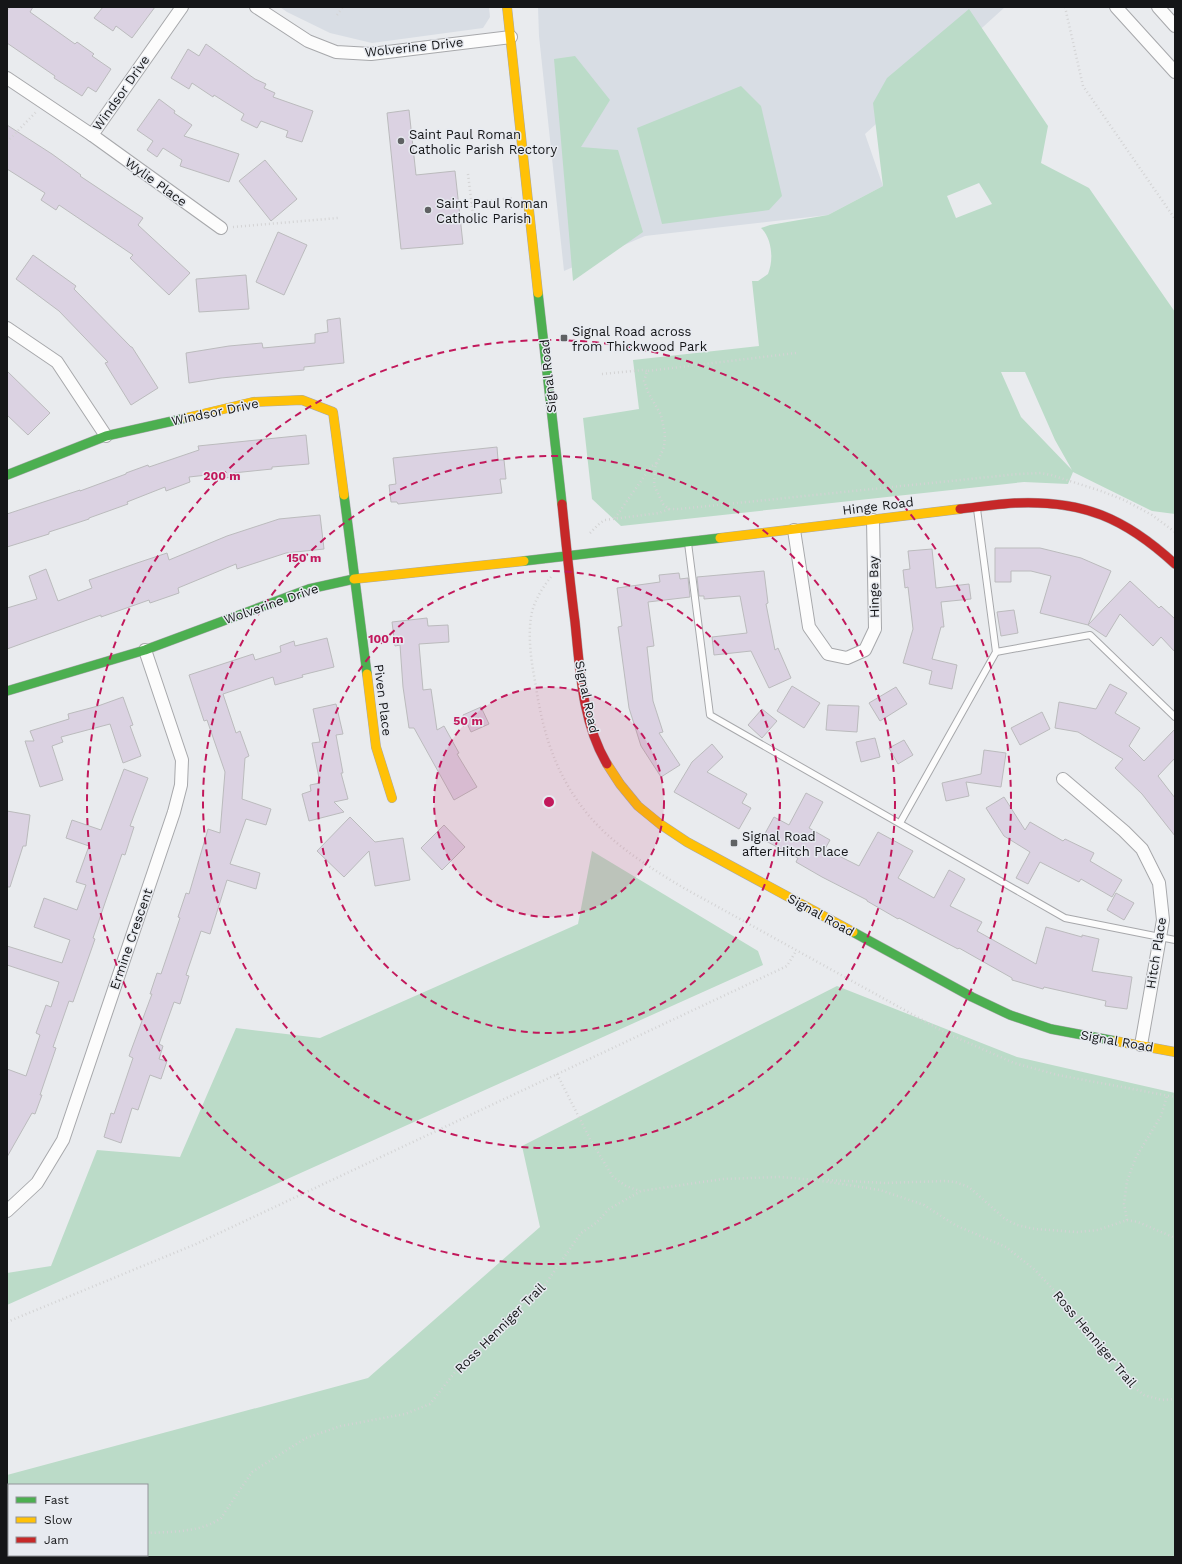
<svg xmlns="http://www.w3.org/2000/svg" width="1182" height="1564" font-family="'Work Sans',sans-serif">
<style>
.built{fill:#d8dde4}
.green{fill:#bbdbc8;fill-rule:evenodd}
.building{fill:#dbd2e2;stroke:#bbbbbd}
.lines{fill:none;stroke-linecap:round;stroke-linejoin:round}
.lane-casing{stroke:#a7a8ab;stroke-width:8}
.street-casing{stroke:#a7a8ab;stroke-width:14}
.fast-casing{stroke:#a7a8ab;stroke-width:10}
.slow-casing{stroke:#a7a8ab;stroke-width:10}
.jam-casing{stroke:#a7a8ab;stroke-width:10}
.path{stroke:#d3d3d4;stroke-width:2.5;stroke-dasharray:1 3;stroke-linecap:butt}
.lane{stroke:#fcfcfc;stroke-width:6}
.street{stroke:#fcfcfc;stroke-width:12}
.fast{stroke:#4caf50;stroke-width:9}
.slow{stroke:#ffc107;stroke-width:9}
.jam{stroke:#c62828;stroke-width:9}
.ring{fill:none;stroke:#c2185b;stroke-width:2;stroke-dasharray:7 5}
.poi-dot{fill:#5f6163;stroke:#e7eaf0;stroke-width:1.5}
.labels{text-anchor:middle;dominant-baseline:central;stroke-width:3;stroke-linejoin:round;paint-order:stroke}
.street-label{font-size:13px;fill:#151618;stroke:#e7eaf0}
.poi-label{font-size:13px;fill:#151618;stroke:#e7eaf0;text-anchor:start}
.centre{fill:#c2185b;stroke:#e7eaf0;stroke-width:2}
.ring-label{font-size:12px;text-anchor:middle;font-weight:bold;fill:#c2185b;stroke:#e7eaf0;stroke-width:3;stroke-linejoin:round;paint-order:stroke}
</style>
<rect width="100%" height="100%" fill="#e9ebee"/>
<g class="built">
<polygon points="280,7 489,7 490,17 483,28 372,43 330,33 287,12"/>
<polygon points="538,7 1005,7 865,134 883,186 828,215 645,236 564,271 539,36"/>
</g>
<g class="green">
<path d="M969,9l79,117 -7,37 48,25 86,124v202l-23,-3 -79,-39 -5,12 -44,-2 -403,44 -29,-27 -9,-81 56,-9 -6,-49 126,-14 -7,-65h6l10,-7c6,-14 4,-36 -7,-46l9,-3 58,-10 55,-29 -10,-83 14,-25zM979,183l13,21 -36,14 -9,-22zM1001,372h24l30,68 17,30 -51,-53z"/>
<polygon points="575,56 610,100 581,147 618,150 643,232 573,281 554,59"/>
<polygon points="741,86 761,106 782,196 769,210 662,224 637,128"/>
<polygon points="592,851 758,951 763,965 7,1305 7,1273 51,1266 97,1150 180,1157 236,1028 320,1038 578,924"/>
<path d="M837,986l180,71 158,36v464h-1168v-82l361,-97 172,-151 -18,-81zM9,1485h138v70h-138z"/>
</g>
<g class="building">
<polygon points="10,7 33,7 30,12 75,44 77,42 94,54 92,56 111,69 96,92 88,87 82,96 54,78 55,76 7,43 7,11"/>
<polygon points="103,7 155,7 132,38 116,26 113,31 94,18"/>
<polygon points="206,44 255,79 266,84 264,88 275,93 273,97 313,111 302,142 286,137 288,131 261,121 257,128 241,120 244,114 214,95 213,97 192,83 189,89 171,78 188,49 199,56"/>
<polygon points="159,99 175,111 174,113 192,125 184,136 239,154 229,182 180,166 182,160 163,148 157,157 147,150 153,141 137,130"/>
<polygon points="409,110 416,175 455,171 463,244 401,249 387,113"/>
<polygon points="7,125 52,154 81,175 80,176 143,218 138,225 190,273 169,295 130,258 133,255 59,205 56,210 41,200 45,193 7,169"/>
<polygon points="265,160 297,199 271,221 239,181"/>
<polygon points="278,232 307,245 284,295 256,282"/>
<polygon points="33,255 76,286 74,289 131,347 132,347 158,388 131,405 105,363 108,362 59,311 16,279"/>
<polygon points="246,275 249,309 199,312 196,279"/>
<polygon points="340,318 344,363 304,367 304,370 221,378 189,383 186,353 229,346 262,343 263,348 315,343 315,334 328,332 327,320"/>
<polygon points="7,371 50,413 28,435 7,415"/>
<polygon points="306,435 309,464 272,467 272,469 233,473 233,477 216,479 216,474 189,477 190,482 166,491 165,487 127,502 128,504 89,518 89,519 49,532 49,534 7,547 7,514 80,490 80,491 126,474 126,473 148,465 149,467 199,450 198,446"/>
<polygon points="497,447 498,460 504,460 506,479 500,479 502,493 398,504 397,502 391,502 389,485 396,484 393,458"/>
<polygon points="320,515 324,549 286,553 237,569 236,564 178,588 179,593 150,603 149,600 101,617 101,615 7,649 7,608 37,599 29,576 46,569 58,601 92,588 89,580 137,563 167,553 169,560 227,536 279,519"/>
<polygon points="995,548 1040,548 1081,558 1111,571 1088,625 1040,613 1051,576 1031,571 1011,571 1011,582 995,582"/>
<polygon points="932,549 936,588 969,584 971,599 941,602 944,627 941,627 932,659 957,665 952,689 929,684 932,671 903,663 913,629 908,587 905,588 903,570 910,569 908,551"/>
<polygon points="764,571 768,603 766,604 775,650 778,648 791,678 769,688 751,651 714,655 712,637 747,633 740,596 704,599 704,596 699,596 697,577"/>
<polygon points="679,573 680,579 688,578 690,597 648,602 654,646 647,647 653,701 663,732 659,733 680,765 661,777 641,746 629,708 618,627 622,626 617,588 660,582 659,575"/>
<polygon points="1130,581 1159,608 1161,606 1175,619 1175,652 1161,637 1153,646 1120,614 1106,637 1088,625"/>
<polygon points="1014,610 1018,633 1001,636 997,612"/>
<polygon points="427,618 428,626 448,625 449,642 419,644 423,690 431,689 437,730 444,726 459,753 457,754 477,787 454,800 414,728 409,728 403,687 400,645 395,646 392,622"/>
<polygon points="327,638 334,667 302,675 303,677 275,685 273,677 223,694 236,733 240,731 249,756 245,758 242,799 271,809 266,825 246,819 230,864 260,873 256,889 227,880 210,934 201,931 186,975 189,976 180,1004 174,1002 159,1044 163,1046 159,1059 167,1061 161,1079 150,1075 138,1110 132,1108 121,1143 104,1137 111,1113 114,1114 133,1058 129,1056 152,994 150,994 157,973 161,974 180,918 178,917 186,893 189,894 208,829 220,833 225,772 207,720 204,721 189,675 253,654 255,660 281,652 280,646 294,641 295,646"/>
<polygon points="1110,684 1127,693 1115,713 1140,728 1129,746 1144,761 1175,729 1175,758 1158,776 1175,798 1175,836 1142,794 1115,768 1123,759 1078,732 1055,728 1059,702 1096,709"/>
<polygon points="792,686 820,703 804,728 777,711"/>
<polygon points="896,687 907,704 880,721 869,703"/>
<polygon points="123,697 133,725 130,726 141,756 123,763 110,724 61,737 63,742 52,746 63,780 40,787 25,741 34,741 30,731 69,719 68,714 98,706"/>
<polygon points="336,704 343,734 336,735 343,773 341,773 348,799 334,802 344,812 309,821 302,794 311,791 310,785 320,783 312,743 320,742 313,709"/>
<polygon points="828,705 859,706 857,732 826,730"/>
<polygon points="481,707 489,724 471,732 463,715"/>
<polygon points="762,709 777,721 762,738 748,725"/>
<polygon points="1042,712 1050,729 1020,745 1011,728"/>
<polygon points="875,738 880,757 861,762 856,742"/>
<polygon points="904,740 913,755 898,764 889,748"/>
<polygon points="712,744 723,757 707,772 747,794 742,803 751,808 739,829 674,792 692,762"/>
<polygon points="984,750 1006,753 1001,787 966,782 969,796 946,801 942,783 981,774"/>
<polygon points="124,769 148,778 130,826 134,827 125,855 122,854 107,897 93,938 95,939 73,1002 69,1001 53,1047 56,1048 40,1095 42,1095 35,1114 32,1113 7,1157 7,1069 26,1076 40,1035 36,1033 46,1005 51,1007 59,982 7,965 7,946 62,963 70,940 34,927 44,898 77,910 86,885 76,882 89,846 66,838 72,820 101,830"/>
<polygon points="806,793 823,802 809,828 830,840 825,849 859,866 878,832 913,851 898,878 934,898 949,870 965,879 950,906 982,922 977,931 1036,964 1046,927 1082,937 1082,935 1099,939 1092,971 1132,977 1127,1009 1105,1006 1106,1001 1044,987 1043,989 1012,980 1012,978 959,948 958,949 899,918 898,919 867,901 867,900 822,877 796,862 798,858 762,839 774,817 789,825"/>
<polygon points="1004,797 1025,830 1030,822 1063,841 1065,839 1094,853 1090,861 1122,880 1112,897 1081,879 1079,882 1040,862 1028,884 1016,878 1030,852 1004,836 986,808"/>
<polygon points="7,811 30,815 26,846 23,846 10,887 7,887"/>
<polygon points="350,817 375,842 403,838 410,880 375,886 369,851 344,877 317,851"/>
<polygon points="444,825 465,847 442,870 421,848"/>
<polygon points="1116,893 1134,903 1124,920 1107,910"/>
</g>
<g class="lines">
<defs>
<g id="lane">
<polyline points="688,543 710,715 1065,918 1175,940"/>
<polyline points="996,652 1090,635 1175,717"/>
<polyline points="900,823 996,652 977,509"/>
</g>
<g id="street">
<polyline points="256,7 308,41 336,52 371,54 511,37"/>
<polyline points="1116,7 1175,72"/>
<polyline points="1158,7 1175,26"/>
<polyline points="7,78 92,135 221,228"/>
<polyline points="92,135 182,7"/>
<polyline points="7,328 57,362 106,436"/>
<polyline points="794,530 809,627 828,654 847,658 865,650 875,629 873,520"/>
<polyline points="1063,779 1124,831 1142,849 1159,883 1163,920 1141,1045"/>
<polyline points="7,1211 37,1183 63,1140 174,812 181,785 182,760 145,650"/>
</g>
<g id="fast">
<polyline points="538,293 562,504"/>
<polyline points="7,475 106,436 186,418"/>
<polyline points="344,495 367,674"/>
<polyline points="524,561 720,538"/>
<polyline points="7,691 145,650 309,589 354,579"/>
<polyline points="853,932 972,997 1010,1015 1051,1029 1115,1041"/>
</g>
<g id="slow">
<polyline points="507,7 538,293"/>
<polyline points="186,418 253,402 302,400 333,412 344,495"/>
<polyline points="720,538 960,509"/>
<polyline points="354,579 524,561"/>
<polyline points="367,674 376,747 392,798"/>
<polyline points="607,764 620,784 638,806 660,824 687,842 853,932"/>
<polyline points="1115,1041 1175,1052"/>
</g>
<g id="jam">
<path d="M562,504c4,39 8,79 13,118 5,48 7,100 32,142"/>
<path d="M960,509c18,-2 37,-5 55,-6 68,-3 110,15 160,61"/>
</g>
</defs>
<use href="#lane" class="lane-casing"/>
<use href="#street" class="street-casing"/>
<use href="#fast" class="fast-casing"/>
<use href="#slow" class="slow-casing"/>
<use href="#jam" class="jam-casing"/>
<g class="path">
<polyline points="1065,7 1083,86 1175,219"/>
<polyline points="337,15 343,7"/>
<polyline points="7,142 36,112"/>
<polyline points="468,174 474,223"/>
<polyline points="471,203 513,198"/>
<polyline points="233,227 338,218"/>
<polyline points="796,353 647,371 644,381 648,392 661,415 665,434 664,447 655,468 654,485 663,504 669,509 679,509 1018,474 1041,473 1051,475 1101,491 1124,500 1152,515 1175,532"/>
<polyline points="602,374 643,370 647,371"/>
<polyline points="615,518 648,471 652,466 658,462"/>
<polyline points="590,533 600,523 605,520 659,513 669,509"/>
<path d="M551,577c-9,11 -18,26 -20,40 -3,21 0,43 4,64 8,53 20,94 55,136 25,29 59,50 92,70l264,146 68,30 44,12 117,22"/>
<polyline points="557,1074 590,1139 613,1177 626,1186 640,1191"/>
<polyline points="828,1180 885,1183 944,1181 955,1182 969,1187 1005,1219 1017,1225 1035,1229 1077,1232 1098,1230 1127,1220 1138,1222 1175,1238"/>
<polyline points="1127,1220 1124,1204 1127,1181 1136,1157 1161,1116 1167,1096"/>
<polyline points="7,1322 196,1244 787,966 796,951"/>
<path d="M147,1533c23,-1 56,-1 74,-15l31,-46 54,-34 35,-12 64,-12 25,-10 29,-37 8,-4 24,-28 15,-10 23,-29 15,-10 37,-53 15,-10 13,-14 32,-18 82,-12 56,-2 37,3 64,10 44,15 31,20 51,22 29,23 44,47 51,67 14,11 18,5 13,-1"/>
<polyline points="90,1557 94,1555"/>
</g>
<use href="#lane" class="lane"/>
<use href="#street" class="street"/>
<use href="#fast" class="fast"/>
<use href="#slow" class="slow"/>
<use href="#jam" class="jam"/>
</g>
<circle cx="549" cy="802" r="115" fill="#c2185b" fill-opacity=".12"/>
<g class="ring">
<circle cx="549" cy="802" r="115"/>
<circle cx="549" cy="802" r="231"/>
<circle cx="549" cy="802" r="346"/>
<circle cx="549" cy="802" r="462"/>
</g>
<g class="poi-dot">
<circle cx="401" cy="141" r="4"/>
<circle cx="428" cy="210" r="4"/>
<rect x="560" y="334" width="8" height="8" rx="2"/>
<rect x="730" y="839" width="8" height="8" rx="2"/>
</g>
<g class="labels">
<g class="street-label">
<text transform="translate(414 47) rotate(-6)">Wolverine Drive</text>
<text transform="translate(121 93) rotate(-55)">Windsor Drive</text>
<text transform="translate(156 182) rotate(36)">Wylie Place</text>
<text transform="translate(548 376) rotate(-96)">Signal Road</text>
<text transform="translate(215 412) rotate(-12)">Windsor Drive</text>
<text transform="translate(878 506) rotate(-7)">Hinge Road</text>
<text transform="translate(874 587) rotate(-91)">Hinge Bay</text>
<text transform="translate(271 604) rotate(-19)">Wolverine Drive</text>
<text transform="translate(587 697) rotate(78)">Signal Road</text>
<text transform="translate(383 700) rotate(83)">Piven Place</text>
<text transform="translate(821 915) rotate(29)">Signal Road</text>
<text transform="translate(131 939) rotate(-71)">Ermine Crescent</text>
<text transform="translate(1156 953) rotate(-81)">Hitch Place</text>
<text transform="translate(1117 1041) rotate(10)">Signal Road</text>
<text transform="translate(500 1328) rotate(-45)">Ross Henniger Trail</text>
<text transform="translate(1095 1339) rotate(50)">Ross Henniger Trail</text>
</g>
<g class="poi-label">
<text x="409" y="134">Saint Paul Roman<tspan x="409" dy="15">Catholic Parish Rectory</tspan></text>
<text x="436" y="203">Saint Paul Roman<tspan x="436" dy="15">Catholic Parish</tspan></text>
<text x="572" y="331">Signal Road across<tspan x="572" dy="15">from Thickwood Park</tspan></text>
<text x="742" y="836">Signal Road<tspan x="742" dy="15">after Hitch Place</tspan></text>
</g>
</g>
<circle cx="549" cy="802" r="6" class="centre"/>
<g class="ring-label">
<text x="222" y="480">200 m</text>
<text x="304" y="562">150 m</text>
<text x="386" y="643">100 m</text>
<text x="468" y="725">50 m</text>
</g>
<rect width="1182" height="1564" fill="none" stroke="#151618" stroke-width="16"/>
<rect x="8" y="1484" width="140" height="72" fill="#e7eaf0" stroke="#93959a"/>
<rect x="16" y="1497" width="20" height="6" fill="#4caf50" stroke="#93959a"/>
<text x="44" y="1504" font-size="12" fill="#151618">Fast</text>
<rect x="16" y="1517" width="20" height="6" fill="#ffc107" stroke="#93959a"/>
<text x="44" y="1524" font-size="12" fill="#151618">Slow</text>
<rect x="16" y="1537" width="20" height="6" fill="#c62828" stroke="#93959a"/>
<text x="44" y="1544" font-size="12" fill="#151618">Jam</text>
</svg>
